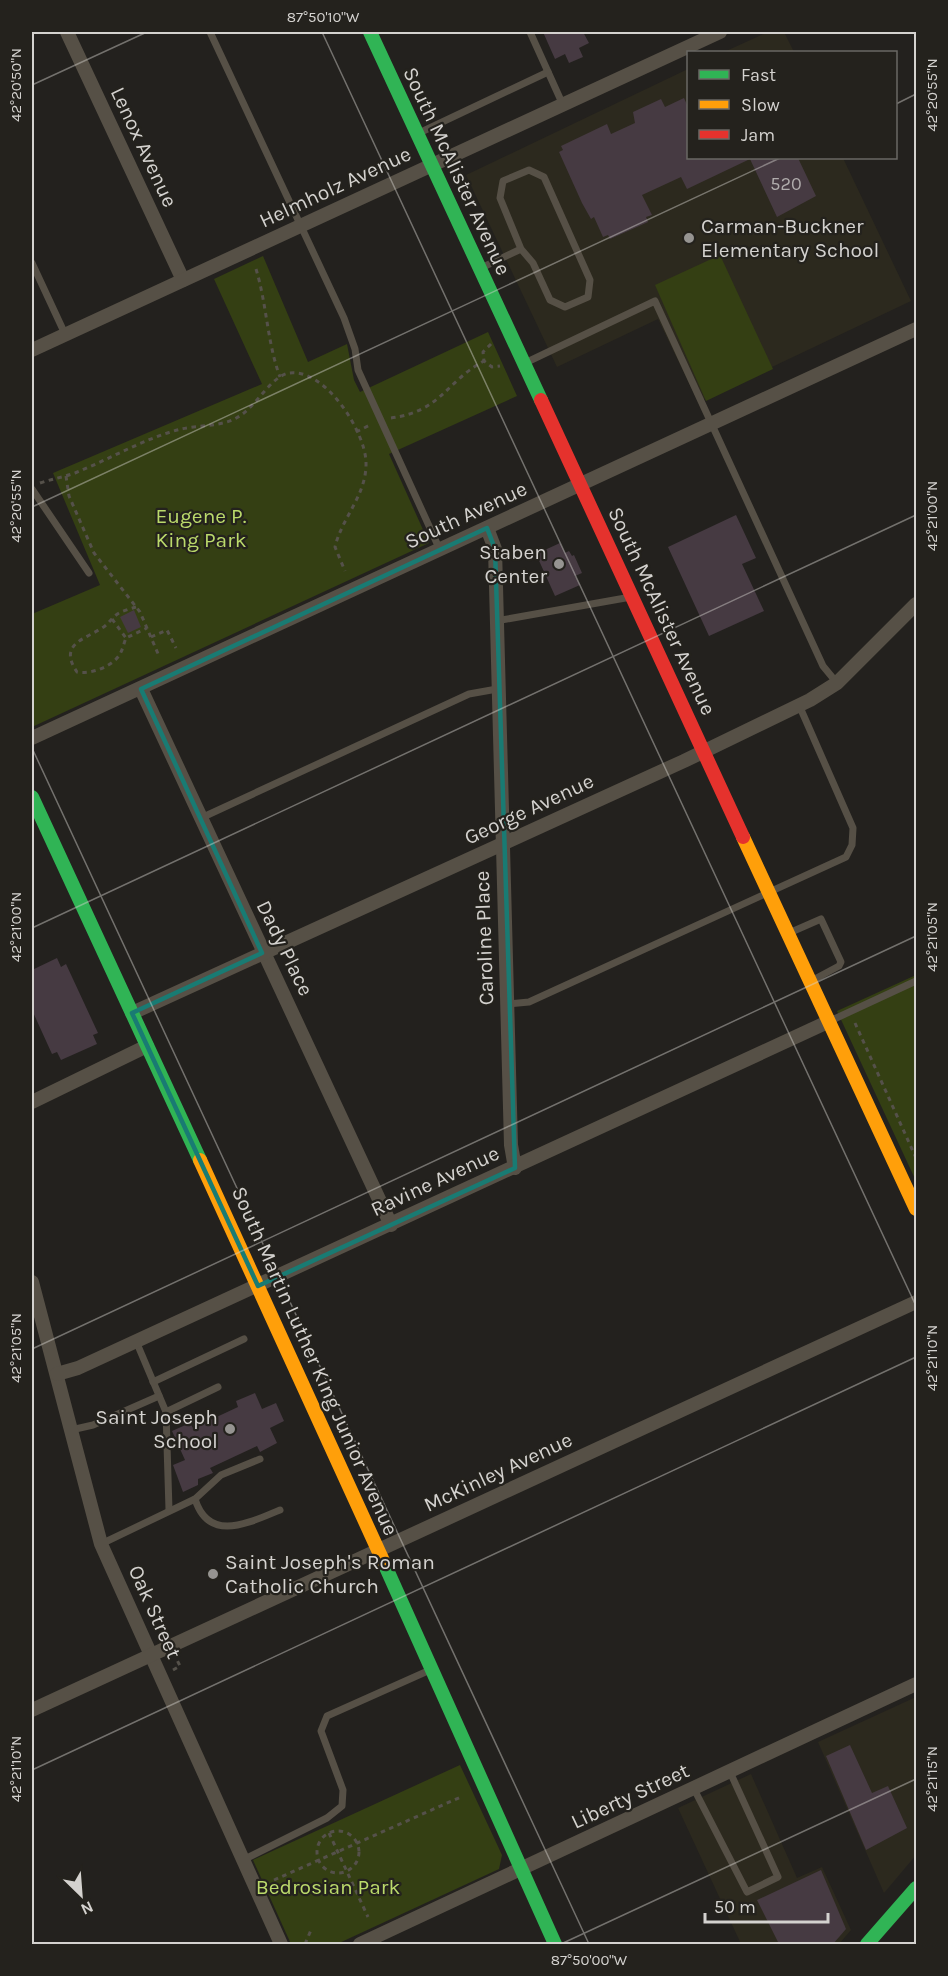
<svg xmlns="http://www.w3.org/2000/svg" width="948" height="1976" font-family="Karla,sans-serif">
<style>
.built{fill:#2c291e}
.green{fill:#343f13}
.building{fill:#463a42}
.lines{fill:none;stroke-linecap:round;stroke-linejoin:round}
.path{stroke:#55514a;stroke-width:3;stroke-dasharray:4.5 4.5;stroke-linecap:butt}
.lane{stroke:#565046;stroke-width:7}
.street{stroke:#565046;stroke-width:14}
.fast{stroke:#30b455;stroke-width:14}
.slow{stroke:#ff9f0a;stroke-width:14}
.jam{stroke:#e5322d;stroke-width:14}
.marked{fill:none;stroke:#197b73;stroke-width:4.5;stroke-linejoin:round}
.ticks{fill:none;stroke:#d4d2cf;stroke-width:1.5;stroke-opacity:0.45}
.poi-dot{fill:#969491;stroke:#24221d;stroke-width:2}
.labels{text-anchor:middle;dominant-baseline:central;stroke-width:4.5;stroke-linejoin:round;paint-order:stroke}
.number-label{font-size:18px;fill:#b0acac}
.street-label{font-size:21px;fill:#d4d2cf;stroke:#24221d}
.poi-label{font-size:21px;fill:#d4d2cf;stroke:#24221d;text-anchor:start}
.park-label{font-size:21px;fill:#bbda6b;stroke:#24221d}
.neatline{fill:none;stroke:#d4d2cf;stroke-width:2}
.ticks-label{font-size:15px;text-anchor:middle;fill:#d4d2cf}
</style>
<rect width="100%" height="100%" fill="#23211e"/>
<g class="built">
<polygon points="768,32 784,32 794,52 724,52"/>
<polygon points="688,69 688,158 843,158 911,301 698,402 658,319 557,367 466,175"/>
<polygon points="916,1697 916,1855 884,1893 818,1742"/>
<polygon points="751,1774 797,1878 822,1867 851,1930 839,1944 741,1944 678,1808"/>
</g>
<g class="green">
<polygon points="720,255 773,369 706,401 655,285"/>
<polygon points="263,256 308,362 347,344 354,380 360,392 488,332 517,396 389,454 429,543 32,727 32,614 100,585 53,473 262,384 214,279"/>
<polygon points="916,975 916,1181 837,1011"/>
<polygon points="460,1765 502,1855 499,1869 337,1944 291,1944 253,1860"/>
</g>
<g class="building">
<polygon points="543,32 583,32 589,43 579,48 583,57 569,63 565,54 555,59"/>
<polygon points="684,98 688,107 688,158 798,158 816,196 777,217 750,159 687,189 681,177 642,195 652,215 646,217 648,222 610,239 608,235 603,237 594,217 591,219 582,203 559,152 563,150 561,146 607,124 611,134 635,123 633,112 661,99 665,107"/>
<polygon points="736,515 756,558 742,564 764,611 709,636 668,547"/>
<polygon points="560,543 565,553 569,551 572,556 574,555 582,573 575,576 580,585 555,596 536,554"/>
<polygon points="134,610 141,627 128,633 120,617"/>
<polygon points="57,958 61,967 66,964 98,1033 93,1035 97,1044 61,1060 57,1052 52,1054 32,1010 32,970"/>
<polygon points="255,1393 262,1409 276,1403 284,1421 270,1428 277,1443 260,1452 257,1446 210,1468 213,1473 198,1479 198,1485 183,1492 173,1465 185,1460 172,1431 190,1423 193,1428 238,1407 236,1401"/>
<polygon points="850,1745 872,1793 888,1786 907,1828 866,1850 826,1756"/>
<polygon points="821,1870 846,1929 833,1944 779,1944 757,1900"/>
</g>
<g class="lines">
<g class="path">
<path d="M256,269c11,36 11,73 24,108"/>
<polyline points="491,344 483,352 484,361 492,367 500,366"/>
<path d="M391,418c51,-7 54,-36 93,-57"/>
<polyline points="356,432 370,425"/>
<polyline points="66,476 69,496 94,553 140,612 159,656"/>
<path d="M40,483c12,-4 24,-6 35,-10 35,-14 70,-35 106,-44 18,-4 41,-2 57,-12 18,-10 33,-41 51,-44 36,-5 76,58 77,89 1,33 -24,55 -31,85l10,24"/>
<path d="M136,607c-6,2 -16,4 -21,9 -4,3 -6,7 -10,10 -18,13 -48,17 -28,46 13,3 38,-6 44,-20 2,-4 3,-9 5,-14l21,-10"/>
<polyline points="112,619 126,638"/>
<polyline points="151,637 167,630 176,648"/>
<polyline points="855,1023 916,1158"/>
<polyline points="173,1670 180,1666 177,1660"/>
<circle cx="338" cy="1852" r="21"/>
<polyline points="329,1833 368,1917"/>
<polyline points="274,1880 463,1796"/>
<polyline points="305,1944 311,1930"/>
</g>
<g class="lane">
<polyline points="210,32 344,318 355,349 358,370 440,550"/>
<polyline points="530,32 563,105"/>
<polyline points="419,133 548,72"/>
<polyline points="32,263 65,334"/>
<polyline points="481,268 521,249 533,263 550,300 565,307 588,297 590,280 544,177 529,170 503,181 500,198 521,249"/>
<polyline points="525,363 655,301 823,666 837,683"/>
<polyline points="32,489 89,573"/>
<polyline points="496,621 631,597"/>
<polyline points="201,818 469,694 497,689"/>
<polyline points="789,933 821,919 841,962 839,966 811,981"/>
<polyline points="507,1004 529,1002 846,857 852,845 853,828 799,705"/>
<polyline points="830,1021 916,981"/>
<polyline points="136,1341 166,1412 169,1510"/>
<polyline points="153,1382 244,1339"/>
<polyline points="166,1412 218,1387"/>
<polyline points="71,1430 93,1425 159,1396"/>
<path d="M195,1499c14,45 55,23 85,11"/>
<polyline points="101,1544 195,1499 221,1475 260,1459"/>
<polyline points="694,1789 747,1892 778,1877 730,1772"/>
<polyline points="243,1860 327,1818 342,1806 343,1790 321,1731 327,1716 430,1670"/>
</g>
<g class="street">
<polyline points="67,32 183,280"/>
<polyline points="32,350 720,32"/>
<polyline points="487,528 495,549 511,1145 515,1168"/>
<polyline points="141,689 391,1225"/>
<polyline points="32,738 916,329"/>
<polyline points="132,1013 684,761 810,700 837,683 916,604"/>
<polyline points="32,1102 147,1046"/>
<polyline points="32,1282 101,1544 281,1944"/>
<polyline points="57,1374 78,1368 830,1021"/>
<polyline points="32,1710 916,1302"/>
<polyline points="360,1944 916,1684"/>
</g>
<g class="fast">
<polyline points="370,32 541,400"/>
<polyline points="32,797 200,1160"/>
<polyline points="384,1563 555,1944"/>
<polyline points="867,1944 916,1888"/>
</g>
<g class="slow">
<polyline points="743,837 916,1209"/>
<polyline points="200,1160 384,1563"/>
</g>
<polyline class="jam" points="541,400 743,837"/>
</g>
<path class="marked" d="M487,528l8,21 20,619 -257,118 -126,-273 130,-60 -121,-264z"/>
<path class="ticks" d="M322,32l594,1274M32,85l115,-53M896,104l20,-10M32,507l748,-349M32,748l557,1196M32,928l884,-413M32,1349l884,-413M32,1770l884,-413M561,1944l355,-165"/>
<g class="poi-dot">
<circle cx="689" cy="238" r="6"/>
<circle cx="559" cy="564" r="6"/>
<circle cx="230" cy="1429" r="6"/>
<circle cx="213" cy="1574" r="6"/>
</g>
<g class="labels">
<g class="number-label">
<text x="786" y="184">520</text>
</g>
<g class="street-label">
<text transform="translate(144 147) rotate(65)">Lenox Avenue</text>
<text transform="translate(457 171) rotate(65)">South McAlister Avenue</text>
<text transform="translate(335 187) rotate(-25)">Helmholz Avenue</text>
<text transform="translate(466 515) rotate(-25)">South Avenue</text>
<text transform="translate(662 611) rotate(65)">South McAlister Avenue</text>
<text transform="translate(529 809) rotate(-25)">George Avenue</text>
<text transform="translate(484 938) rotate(-92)">Caroline Place</text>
<text transform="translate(285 948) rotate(64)">Dady Place</text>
<text transform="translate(435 1181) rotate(-25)">Ravine Avenue</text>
<text transform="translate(315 1361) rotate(66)">South Martin Luther King Junior Avenue</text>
<text transform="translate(498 1472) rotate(-25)">McKinley Avenue</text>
<text transform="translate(155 1612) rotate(66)">Oak Street</text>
<text transform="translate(630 1796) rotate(-25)">Liberty Street</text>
</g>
<g class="poi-label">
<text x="701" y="226">Carman-Buckner<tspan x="701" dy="24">Elementary School</tspan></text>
<text x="547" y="552" text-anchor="end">Staben<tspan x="547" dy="24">Center</tspan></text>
<text x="218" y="1417" text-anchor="end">Saint Joseph<tspan x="218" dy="24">School</tspan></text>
<text x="225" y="1562">Saint Joseph's Roman<tspan x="225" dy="24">Catholic Church</tspan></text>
</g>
<g class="park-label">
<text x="201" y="516">Eugene P.<tspan x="201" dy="24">King Park</tspan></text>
<text x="328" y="1887">Bedrosian Park</text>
</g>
</g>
<rect width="948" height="1976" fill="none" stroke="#24221d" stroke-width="66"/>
<rect x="687" y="51" width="210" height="108" fill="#24221d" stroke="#6a6864" stroke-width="1.5"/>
<rect x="699" y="70" width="30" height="9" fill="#30b455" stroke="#6a6864" stroke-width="1.5"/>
<text x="741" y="81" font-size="18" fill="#d4d2cf">Fast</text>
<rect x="699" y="100" width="30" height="9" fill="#ff9f0a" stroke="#6a6864" stroke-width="1.5"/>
<text x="741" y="111" font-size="18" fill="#d4d2cf">Slow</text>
<rect x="699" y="130" width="30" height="9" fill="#e5322d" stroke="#6a6864" stroke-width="1.5"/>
<text x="741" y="141" font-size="18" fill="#d4d2cf">Jam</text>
<g transform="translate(81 1895) rotate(155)" stroke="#24221d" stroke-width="4.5" paint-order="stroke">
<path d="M0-4.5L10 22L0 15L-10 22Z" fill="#d4d2cf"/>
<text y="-9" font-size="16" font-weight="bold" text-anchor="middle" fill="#d4d2cf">N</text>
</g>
<path d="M705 1913v9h123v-9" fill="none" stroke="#d4d2cf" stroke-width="3"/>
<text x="714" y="1913" font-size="18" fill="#d4d2cf" stroke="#24221d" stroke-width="4.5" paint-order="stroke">50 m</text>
<rect x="33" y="33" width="882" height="1910" class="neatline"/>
<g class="ticks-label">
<text x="323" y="22">87°50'10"W</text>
<text transform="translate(16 85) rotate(-90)" y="5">42°20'50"N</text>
<text transform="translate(932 95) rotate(-90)" y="5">42°20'55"N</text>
<text transform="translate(16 506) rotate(-90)" y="5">42°20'55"N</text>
<text transform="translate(932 516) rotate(-90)" y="5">42°21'00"N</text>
<text transform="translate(16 927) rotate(-90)" y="5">42°21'00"N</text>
<text transform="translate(932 937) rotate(-90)" y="5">42°21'05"N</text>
<text transform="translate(16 1348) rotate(-90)" y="5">42°21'05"N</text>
<text transform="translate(932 1358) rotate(-90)" y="5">42°21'10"N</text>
<text transform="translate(16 1769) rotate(-90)" y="5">42°21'10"N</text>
<text transform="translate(932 1779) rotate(-90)" y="5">42°21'15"N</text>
<text x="589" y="1965">87°50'00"W</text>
</g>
</svg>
